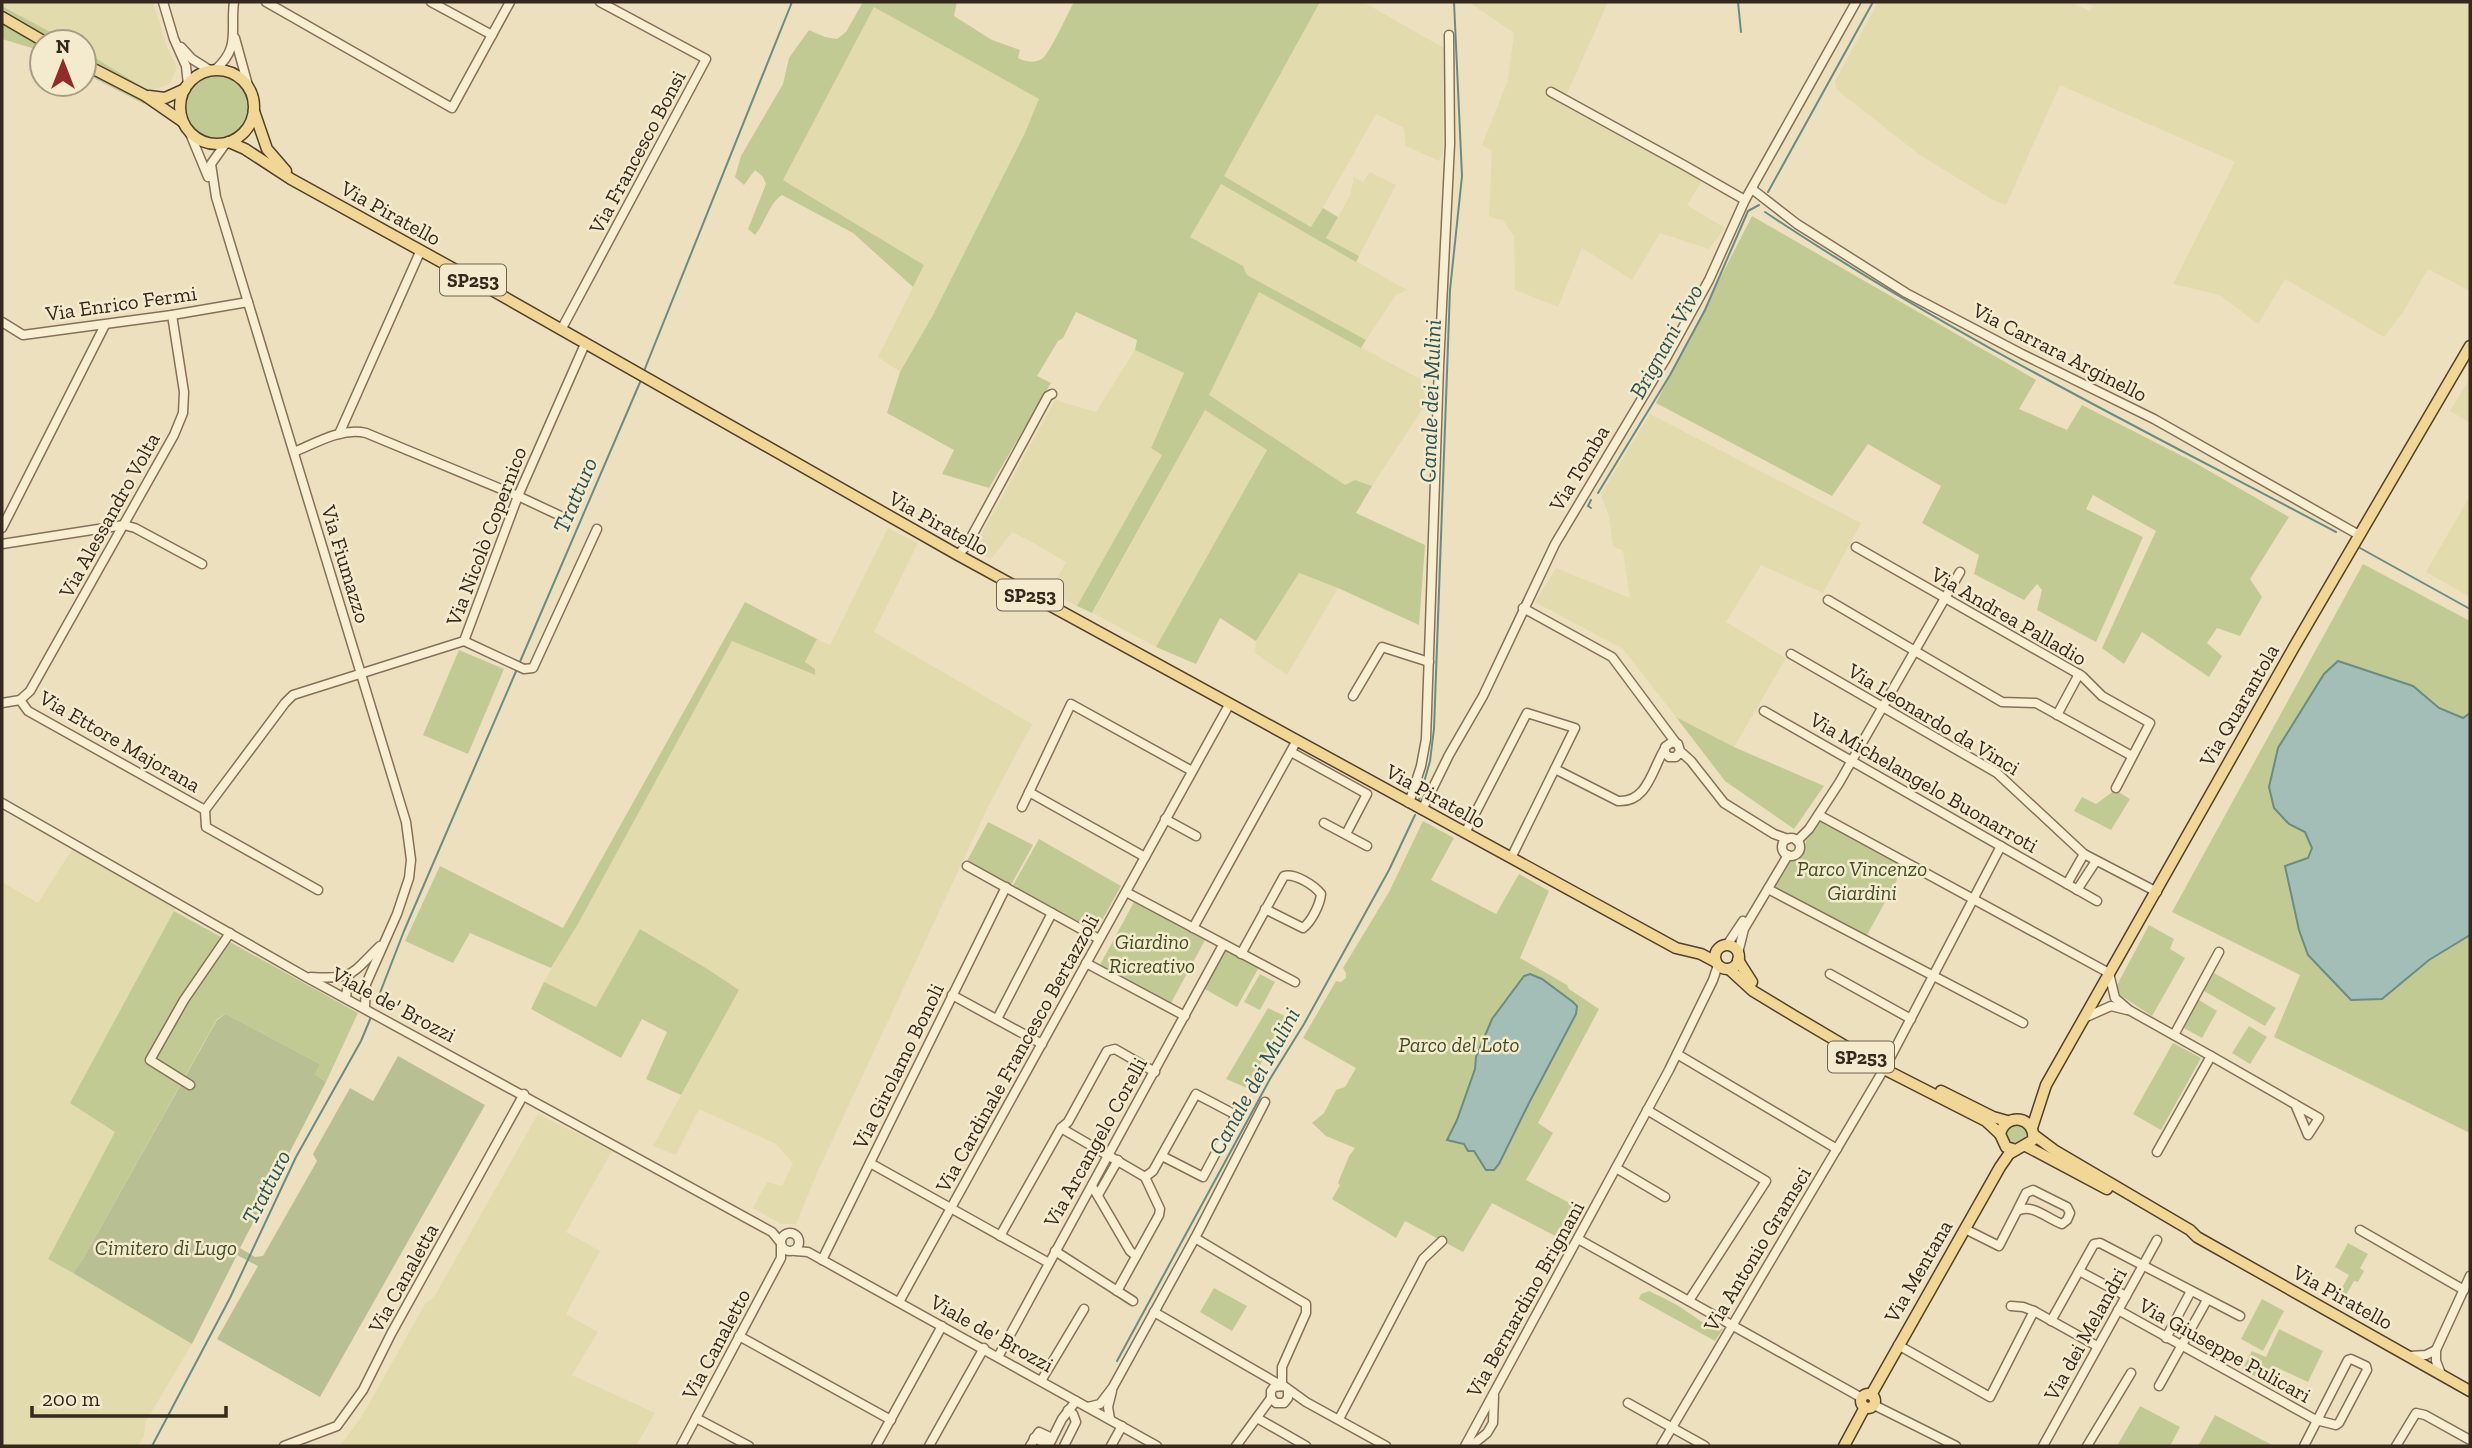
<svg xmlns="http://www.w3.org/2000/svg" width="2472" height="1448" font-family="'Zilla Slab',serif">
<style>
.farmland{fill:#e2dbad}
.green{fill:#c2ca93}
.cemetery{fill:#b8bf93}
.water{fill:#a2beb7;stroke:#6a8c84;stroke-width:2}
.lines{fill:none;stroke-linecap:round;stroke-linejoin:round}
.stream{stroke:#6a8c84;stroke-width:2}
.minor-casing{stroke:#857158;stroke-width:11}
.major-casing{stroke:#523f2c;stroke-width:13}
.minor{stroke:#f8eed2;stroke-width:8}
.major{stroke:#f0d796;stroke-width:10}
.labels{text-anchor:middle;dominant-baseline:central;stroke-width:5;stroke-linejoin:round;paint-order:stroke}
.shield{fill:#f4ebce;stroke:#6e6351;stroke-width:2}
.shield-label{font-size:19px;font-weight:bold;fill:#34291c}
.street-label{font-size:21px;fill:#34291c;stroke:#f4ebce}
.park-label{font-size:21px;font-style:italic;fill:#435023;stroke:#f4ebce}
.water-label{font-size:23px;font-style:italic;fill:#2b5453;stroke:#f4ebce}
</style>
<rect width="100%" height="100%" fill="#ede0bf"/>
<g class="farmland">
<polygon points="2,2 153,2 167,47 177,67 170,84 149,91 84,51 84,42 69,42 2,6"/>
<polygon points="1320,2 1363,2 1444,48 1443,153 1439,161 1406,146 1404,128 1376,114 1312,227 1224,176"/>
<polygon points="1472,2 1608,2 1562,105 1702,181 1687,205 1725,228 1709,249 1660,233 1632,280 1582,248 1558,307 1515,290 1514,236 1503,220 1489,217 1492,151 1482,145 1508,80 1514,33 1473,5"/>
<polygon points="1878,2 2071,2 2090,11 2093,6 2085,2 2470,2 2470,291 2428,269 2403,312 2384,337 2285,279 2258,324 2220,295 2173,284 2235,162 2060,85 2006,205 1993,200 1920,155 1836,89 1835,81"/>
<polygon points="874,6 1039,99 1024,135 933,315 900,372 878,357 924,265 783,180"/>
<polygon points="1370,172 1396,185 1359,256 1326,238 1350,196 1354,177 1363,182"/>
<polygon points="1220,184 1407,290 1396,295 1366,340 1247,275 1243,266 1190,237"/>
<polygon points="1259,292 1420,379 1427,402 1372,486 1355,480 1345,485 1208,395"/>
<polygon points="1135,350 1184,373 1151,447 1162,455 1077,606 1050,591 1066,562 1037,545 1012,532 991,559 973,550 1055,400 1096,412"/>
<polygon points="2470,378 2470,423 2450,411"/>
<polygon points="1205,410 1267,450 1156,647 1093,613"/>
<polygon points="1650,414 1861,523 1823,593 1761,565 1726,622 1786,658 1734,747 1676,717 1623,649 1535,602 1556,568 1630,598 1623,550 1613,547 1609,517 1601,494"/>
<polygon points="2470,496 2470,597 2426,572"/>
<polygon points="888,528 918,543 874,632 1032,724 988,807 818,1171 796,1224 781,1224 753,1208 767,1182 782,1186 793,1163 776,1144 699,1109 676,1155 653,1146 739,990 706,968 641,929 596,1007 544,982 732,641 814,675 814,669 805,663 817,639 830,645"/>
<polygon points="1299,573 1338,588 1287,675 1255,653 1256,641"/>
<polygon points="75,845 178,904 71,1102 116,1132 48,1258 192,1344 145,1423 144,1436 138,1446 2,1446 2,882 38,903"/>
<polygon points="538,1114 612,1151 566,1232 600,1251 566,1314 598,1332 572,1375 655,1413 636,1446 340,1446 362,1416 425,1304 434,1297"/>
</g>
<g class="green">
<path d="M863,2h94l-3,14 38,24 28,10 -2,8c7,4 19,6 26,-1 7,-7 24,-44 30,-55h246l-96,174 87,51 12,-19 15,9 -12,21 33,18 -3,6 -135,-78 -31,53 53,29 4,9 119,65 -5,8 -102,-56 -50,103 136,90 10,-5 17,6 -16,27 69,32 -6,80 -81,-37 -39,-15 -43,68 -36,-23 -24,46 -40,-17 111,-197 -62,-40 -113,203 -15,-7 85,-151 -11,-7 33,-75 -49,-23 2,-10 -61,-28 -13,26 -5,3 -21,35 14,7 -62,105 -47,-14 12,-24 -67,-37 13,-41 33,-57 91,-180 15,-36 -165,-92 -91,173 141,85 -11,22 -60,-54 -71,-38c-12,7 -17,28 -27,40l-7,-6 18,-45 -3,-7 -8,-7 -11,15 -9,-8 6,-21 42,-72 6,-26 20,-28 16,7 12,2 9,-7z"/>
<polygon points="2,6 69,42 42,42 42,51 2,39"/>
<polygon points="84,51 149,91 144,104 84,73"/>
<circle cx="217" cy="107" r="33"/>
<polygon points="1752,216 2036,380 2019,409 2067,430 2082,405 2192,461 2289,517 2250,579 2262,597 2240,636 2217,628 2207,643 2222,656 2209,677 2142,632 2124,664 2102,648 2156,531 2093,495 2086,509 2143,537 2096,642 2037,610 2042,590 2037,584 2024,600 1974,574 1979,555 1922,523 1941,486 1868,444 1832,496 1656,403"/>
<polygon points="2363,564 2470,621 2470,713 2463,718 2439,708 2413,686 2289,824 2305,832 2312,848 2309,858 2286,867 2299,930 2308,954 2351,1000 2429,960 2470,935 2470,1133 2274,1037 2300,975 2172,912"/>
<polygon points="745,602 817,639 805,662 815,669 815,675 732,641 579,922 551,968 470,933 453,963 405,941 440,866 563,928"/>
<polygon points="459,650 504,669 468,754 423,735"/>
<polygon points="1676,717 1734,747 1824,786 1794,829 1725,781"/>
<polygon points="2115,790 2130,799 2111,830 2074,811 2082,797 2096,804"/>
<polygon points="1821,820 1904,867 1866,937 1772,888 1789,860 1803,855 1806,841"/>
<polygon points="1423,821 1454,838 1431,880 1496,914 1519,874 1549,891 1520,958 1567,985 1569,989 1599,1009 1538,1123 1553,1133 1526,1180 1581,1209 1577,1217 1570,1217 1565,1221 1564,1228 1568,1234 1565,1241 1492,1203 1463,1252 1405,1221 1396,1238 1332,1199 1340,1185 1338,1183 1349,1156 1355,1148 1326,1136 1312,1123 1324,1113 1336,1090 1345,1087 1356,1068 1303,1038 1336,981 1341,982 1346,978 1346,973 1343,968 1389,892"/>
<polygon points="988,822 1033,845 1011,885 967,861"/>
<polygon points="1039,839 1121,886 1096,931 1013,885"/>
<polygon points="1134,902 1205,940 1171,1003 1100,965"/>
<polygon points="174,911 358,1013 326,1082 315,1074 320,1064 226,1014 217,1019 84,1257 73,1273 48,1259 115,1132 70,1103"/>
<polygon points="2149,925 2174,939 2170,949 2185,958 2152,1016 2117,993 2116,987"/>
<polygon points="640,929 706,968 739,990 681,1095 646,1079 667,1032 642,1019 621,1058 531,1009 544,982 596,1007"/>
<polygon points="1225,949 1259,967 1237,1007 1203,988"/>
<polygon points="2214,973 2276,1008 2265,1026 2204,991"/>
<polygon points="1260,974 1275,982 1260,1010 1244,1002"/>
<polygon points="2199,1000 2217,1011 2202,1038 2184,1028"/>
<polygon points="1268,1008 1287,1017 1247,1088 1226,1079"/>
<polygon points="2249,1026 2267,1037 2250,1064 2232,1053"/>
<polygon points="2173,1043 2201,1058 2161,1130 2133,1114"/>
<circle cx="2015" cy="1134" r="11"/>
<polygon points="2348,1243 2368,1254 2360,1268 2364,1271 2358,1282 2354,1281 2343,1300 2347,1303 2344,1307 2335,1301 2349,1275 2335,1267"/>
<polygon points="1214,1288 1247,1306 1232,1331 1200,1312"/>
<path d="M1649,1291c12,6 26,12 37,20 17,11 15,13 37,18l-8,12 -76,-42 2,-5z"/>
<polygon points="2262,1299 2284,1311 2263,1351 2241,1339"/>
<polygon points="2279,1329 2323,1351 2308,1382 2276,1367 2268,1382 2242,1370 2252,1351 2266,1357"/>
<polygon points="2140,1406 2180,1427 2170,1446 2117,1446"/>
<polygon points="2215,1415 2274,1446 2198,1446"/>
</g>
<polygon class="cemetery" points="226,1014 320,1064 315,1074 326,1082 240,1248 255,1257 263,1256 317,1161 313,1154 350,1088 373,1101 398,1056 485,1105 320,1397 217,1339 258,1266 237,1255 192,1344 73,1273 84,1257 217,1020"/>
<g class="water">
<polygon points="2338,661 2413,686 2439,708 2463,718 2470,713 2470,935 2429,960 2382,999 2351,1000 2308,955 2299,930 2285,866 2308,858 2312,848 2305,832 2289,824 2274,808 2269,787 2278,748 2324,674"/>
<polygon points="1530,974 1542,979 1573,1002 1577,1006 1576,1014 1529,1103 1499,1164 1494,1170 1486,1170 1474,1151 1468,1151 1464,1144 1447,1140 1457,1120 1475,1069 1476,1057 1492,1019 1524,976"/>
</g>
<g class="lines">
<g class="stream">
<polyline points="1738,2 1741,32"/>
<polyline points="1768,192 1873,2"/>
<path d="M1765,212c181,121 379,218 571,320"/>
<polyline points="644,371 792,2"/>
<polyline points="1598,493 1670,375 1705,310 1748,211 1759,205"/>
<polyline points="1591,508 1588,506 1591,500"/>
<polyline points="2360,548 2470,609"/>
<polyline points="519,664 641,380"/>
<polyline points="1419,800 1430,761 1434,729 1450,290 1462,176 1454,2"/>
<polyline points="378,998 404,931 517,669"/>
<polyline points="1117,1361 1270,1079 1304,1024 1389,870 1415,815"/>
<polyline points="152,1446 230,1298 296,1157 361,1041 371,1017"/>
</g>
<defs>
<g id="minor">
<polyline points="163,2 174,39 186,66 188,85"/>
<polyline points="266,2 452,108 510,2"/>
<polyline points="431,2 492,35"/>
<polyline points="235,38 249,89"/>
<polyline points="181,47 192,59 211,71"/>
<path d="M215,70c26,-23 15,-39 19,-68"/>
<polyline points="1551,92 1682,164 1745,200"/>
<polyline points="189,131 208,177"/>
<polyline points="226,143 211,164 216,197 406,822 411,860 409,878 397,914 366,984 365,1007"/>
<polyline points="1752,189 1797,224 1906,293 2022,354 2154,419 2359,535"/>
<polyline points="2,322 23,335 172,315 248,302"/>
<polyline points="561,330 706,59 600,2"/>
<polyline points="339,434 420,252"/>
<path d="M294,452c22,-9 48,-25 72,-19l152,63 49,23"/>
<polyline points="2,528 105,325"/>
<polyline points="2,544 124,525 135,528 202,564"/>
<polyline points="1856,547 2082,676 2102,696 2150,723 2116,788"/>
<polyline points="958,555 967,545 1048,396 1052,394"/>
<polyline points="1828,600 2002,702 2036,703 2132,756"/>
<polyline points="1523,608 1612,657 1676,743"/>
<polyline points="464,641 524,669 533,668 597,529"/>
<polyline points="1791,654 1997,773 2084,854 2157,892"/>
<polyline points="1353,696 1382,647 1429,662"/>
<polyline points="20,700 28,711 205,810"/>
<polyline points="2,703 20,700 30,691 174,435 183,413 184,392 172,315"/>
<polyline points="1764,711 2097,901"/>
<polyline points="2057,715 2079,674"/>
<polyline points="1680,751 1676,757 1669,757 1665,753 1665,747 1672,742 1678,744 1680,751 1691,761 1724,803 1774,834 1788,839"/>
<polyline points="1291,752 1367,794 1346,834"/>
<path d="M1555,769l63,32c29,2 34,-31 46,-51"/>
<polyline points="1029,792 1145,857"/>
<polyline points="2,803 306,977 772,1232 781,1243"/>
<polyline points="1409,803 1421,766 1426,739 1439,366 1450,144 1449,35"/>
<polyline points="1022,807 1071,704 1192,771"/>
<polyline points="1422,810 1449,755 1483,696 1555,544 1665,360 1709,280 1745,200 1856,2"/>
<polyline points="1819,815 2109,973 2115,998 2129,1010 2211,1056 2157,1152"/>
<polyline points="1165,819 1196,836"/>
<polyline points="1324,823 1367,846"/>
<polyline points="1465,833 1527,713 1575,728 1511,858"/>
<circle cx="1791" cy="847" r="9"/>
<polyline points="1797,841 1809,829 1839,783 1960,572"/>
<polyline points="967,866 1099,939"/>
<polyline points="2067,884 2084,854"/>
<polyline points="1768,889 2023,1023"/>
<polyline points="318,890 206,827 205,810 285,703 293,695 464,641 518,496 585,344"/>
<polyline points="2077,890 2096,861"/>
<polyline points="1126,892 1295,982"/>
<polyline points="1193,928 1296,742"/>
<polyline points="1727,945 1743,921"/>
<polyline points="1738,953 1744,929 1788,855"/>
<path d="M1241,954l43,-78c11,-3 30,9 37,18 -1,11 -10,28 -18,34l-38,-19"/>
<polyline points="1086,963 1185,1016"/>
<polyline points="1830,974 1911,1019"/>
<path d="M311,977c43,3 40,-3 69,-31"/>
<polyline points="952,995 1042,1044"/>
<polyline points="346,997 349,976"/>
<polyline points="2084,1018 2111,1006 2127,1010"/>
<polyline points="997,1019 1052,913"/>
<polyline points="2174,1035 2219,952"/>
<polyline points="1677,1054 1837,1149"/>
<polyline points="2211,1056 2319,1118 2308,1135 2295,1104"/>
<polyline points="1887,1064 2001,846"/>
<polyline points="190,1085 150,1060 184,1000 230,933"/>
<polyline points="1647,1110 1766,1181 1690,1299"/>
<polyline points="1061,1128 1145,1177 1160,1209 1159,1215 1117,1291"/>
<polyline points="870,1163 1049,1263"/>
<polyline points="1616,1168 1665,1197"/>
<polyline points="1145,1177 1153,1171 1196,1094 1236,1115 1203,1177 1162,1156"/>
<polyline points="1092,1186 1130,1251 1136,1256"/>
<polyline points="1098,1195 1118,1160"/>
<polyline points="2360,1230 2464,1290"/>
<path d="M1969,1231l30,15 18,-35c16,-8 30,8 45,13l5,-4 3,-7 -3,-6 -34,-17 -7,3 -9,18"/>
<circle cx="790" cy="1242" r="9"/>
<polyline points="1000,1236 1061,1128 1068,1122 1107,1051 1115,1049 1155,1072"/>
<polyline points="1195,1238 1306,1304 1306,1313 1282,1367 1282,1386"/>
<polyline points="1578,1239 1862,1398"/>
<polyline points="795,1251 808,1252 1157,1446"/>
<polyline points="1055,1251 1133,1301"/>
<polyline points="822,1260 1006,887"/>
<polyline points="2079,1271 2126,1296"/>
<polyline points="899,1302 1229,705"/>
<polyline points="2011,1306 2023,1307 2034,1311 2097,1346"/>
<polyline points="2118,1310 2316,1420 2336,1425 2339,1423 2367,1370 2366,1366 2351,1359 2348,1360 2304,1446"/>
<polyline points="1154,1312 1282,1386"/>
<polyline points="2051,1321 2094,1244 2100,1243 2240,1316"/>
<polyline points="739,1336 891,1420"/>
<polyline points="2166,1338 2191,1291"/>
<polyline points="1898,1345 1990,1397 2034,1311"/>
<polyline points="2410,1356 2426,1355 2436,1350"/>
<polyline points="998,1357 1223,945"/>
<polyline points="2441,1374 2436,1361 2436,1350 2470,1276"/>
<polyline points="1041,1381 1084,1309"/>
<polyline points="2159,1386 2207,1300"/>
<polyline points="1288,1391 1288,1398 1284,1403 1276,1403 1271,1398 1271,1391 1274,1387 1284,1386 1306,1402 1386,1446"/>
<polyline points="1628,1403 1705,1446"/>
<polyline points="1874,1405 1956,1446"/>
<polyline points="1088,1407 1100,1404 1113,1387 1195,1238 1265,1102"/>
<polyline points="696,1418 749,1446"/>
<polyline points="1257,1418 1306,1446"/>
<polyline points="1110,1419 1108,1407 1112,1391"/>
<polyline points="1339,1419 1423,1259 1442,1241"/>
<polyline points="1034,1438 1049,1445 1062,1419 1076,1401"/>
<polyline points="284,1446 337,1426 363,1390 391,1334 524,1094"/>
<polyline points="681,1446 781,1258 781,1246"/>
<polyline points="876,1446 942,1326"/>
<polyline points="929,1446 984,1348"/>
<polyline points="1030,1446 1039,1432 1052,1438"/>
<polyline points="1064,1446 1076,1422 1073,1414 1068,1410"/>
<polyline points="1111,1446 1122,1426"/>
<polyline points="1236,1446 1271,1398"/>
<polyline points="1465,1446 1669,1070 1713,980 1718,965"/>
<polyline points="1471,1446 1487,1433 1493,1423 1494,1396"/>
<polyline points="1661,1446 1884,1069"/>
<polyline points="2043,1446 2157,1240"/>
<polyline points="2087,1446 2131,1373"/>
<polyline points="2396,1446 2416,1413 2425,1415 2470,1440"/>
</g>
<g id="major">
<polyline points="2,17 45,42"/>
<polyline points="84,64 144,95 183,122"/>
<circle cx="217" cy="107" r="37"/>
<polyline points="149,96 165,98 185,89"/>
<polyline points="254,111 267,149 286,171"/>
<polyline points="229,142 245,149 291,179 483,285 958,555 1676,948 1701,954 1716,962"/>
<circle cx="1727" cy="957" r="12"/>
<polyline points="1738,960 1752,982"/>
<polyline points="1729,969 1753,991 1796,1017 1884,1069 1986,1121 2000,1134"/>
<polyline points="1941,1091 1993,1117 2007,1121"/>
<polyline points="2032,1128 2046,1085 2294,647 2470,346"/>
<polyline points="2034,1135 2054,1150 2190,1230 2197,1237 2470,1391"/>
<polyline points="2026,1146 2107,1189"/>
<circle cx="1868" cy="1401" r="7"/>
<path d="M1871,1395l129,-228 9,-13 24,-14c3,-23 -27,-29 -33,-6l6,13 10,3"/>
<polyline points="1844,1446 1865,1407"/>
</g>
</defs>
<use href="#minor" class="minor-casing"/>
<use href="#major" class="major-casing"/>
<use href="#minor" class="minor"/>
<use href="#major" class="major"/>
</g>
<g class="labels">
<g class="shield">
<rect x="440" y="264.5" width="66" height="31" rx="5"/>
<rect x="997" y="579.5" width="66" height="31" rx="5"/>
<rect x="1828" y="1041.5" width="66" height="31" rx="5"/>
</g>
<g class="shield-label">
<text x="473" y="280">SP253</text>
<text x="1030" y="595">SP253</text>
<text x="1861" y="1057">SP253</text>
</g>
<g class="street-label">
<text transform="translate(637 152) rotate(-62)">Via Francesco Bonsi</text>
<text transform="translate(391 213) rotate(29)">Via Piratello</text>
<text transform="translate(121 303) rotate(-8)">Via Enrico Fermi</text>
<text transform="translate(2060 352) rotate(27)">Via Carrara Arginello</text>
<text transform="translate(1579 468) rotate(-59)">Via Tomba</text>
<text transform="translate(109 515) rotate(-61)">Via Alessandro Volta</text>
<text transform="translate(939 523) rotate(29)">Via Piratello</text>
<text transform="translate(486 536) rotate(-69)">Via Nicolò Copernico</text>
<text transform="translate(346 564) rotate(73)">Via Fiumazzo</text>
<text transform="translate(2009 616) rotate(30)">Via Andrea Palladio</text>
<text transform="translate(2239 705) rotate(-60)">Via Quarantola</text>
<text transform="translate(1934 719) rotate(31)">Via Leonardo da Vinci</text>
<text transform="translate(120 741) rotate(30)">Via Ettore Majorana</text>
<text transform="translate(1924 782) rotate(30)">Via Michelangelo Buonarroti</text>
<text transform="translate(1436 796) rotate(29)">Via Piratello</text>
<text transform="translate(394 1004) rotate(28)">Viale de' Brozzi</text>
<text transform="translate(1017 1053) rotate(-61)">Via Cardinale Francesco Bertazzoli</text>
<text transform="translate(898 1066) rotate(-64)">Via Girolamo Bonoli</text>
<text transform="translate(1095 1142) rotate(-61)">Via Arcangelo Corelli</text>
<text transform="translate(1757 1249) rotate(-59)">Via Antonio Gramsci</text>
<text transform="translate(1918 1271) rotate(-60)">Via Mentana</text>
<text transform="translate(403 1278) rotate(-61)">Via Canaletta</text>
<text transform="translate(2343 1297) rotate(29)">Via Piratello</text>
<text transform="translate(1525 1299) rotate(-61)">Via Bernardino Brignani</text>
<text transform="translate(992 1333) rotate(29)">Viale de' Brozzi</text>
<text transform="translate(2085 1334) rotate(-61)">Via dei Melandri</text>
<text transform="translate(716 1344) rotate(-62)">Via Canaletto</text>
<text transform="translate(2225 1350) rotate(29)">Via Giuseppe Pulicari</text>
</g>
<g class="park-label">
<text x="1862" y="868">Parco Vincenzo<tspan x="1862" dy="24">Giardini</tspan></text>
<text x="1152" y="941">Giardino<tspan x="1152" dy="24">Ricreativo</tspan></text>
<text x="1459" y="1044">Parco del Loto</text>
<text x="166" y="1247">Cimitero di Lugo</text>
</g>
<g class="water-label">
<text transform="translate(1666 341) rotate(-61)">Brignani Vivo</text>
<text transform="translate(1430 401) rotate(-88)">Canale dei Mulini</text>
<text transform="translate(575 495) rotate(-67)">Tratturo</text>
<text transform="translate(1254 1081) rotate(-61)">Canale dei Mulini</text>
<text transform="translate(266 1187) rotate(-63)">Tratturo</text>
</g>
</g>
<rect width="2472" height="1448" fill="none" stroke="#34291c" stroke-width="7"/>
<g transform="translate(63 63)"><circle r="33" fill="#f4ebce" stroke="#a79d87" stroke-width="2"/>
<path d="M0-5L12 26L0 18L-12 26Z" fill="#922c29"/>
<text y="-10" font-size="19" font-weight="bold" text-anchor="middle" fill="#34291c">N</text>
</g>
<path d="M32 1406v10h194v-10" fill="none" stroke="#34291c" stroke-width="3.5"/>
<text x="42" y="1406" font-size="21" fill="#34291c" stroke="#f4ebce" stroke-width="5" paint-order="stroke">200 m</text>
</svg>
